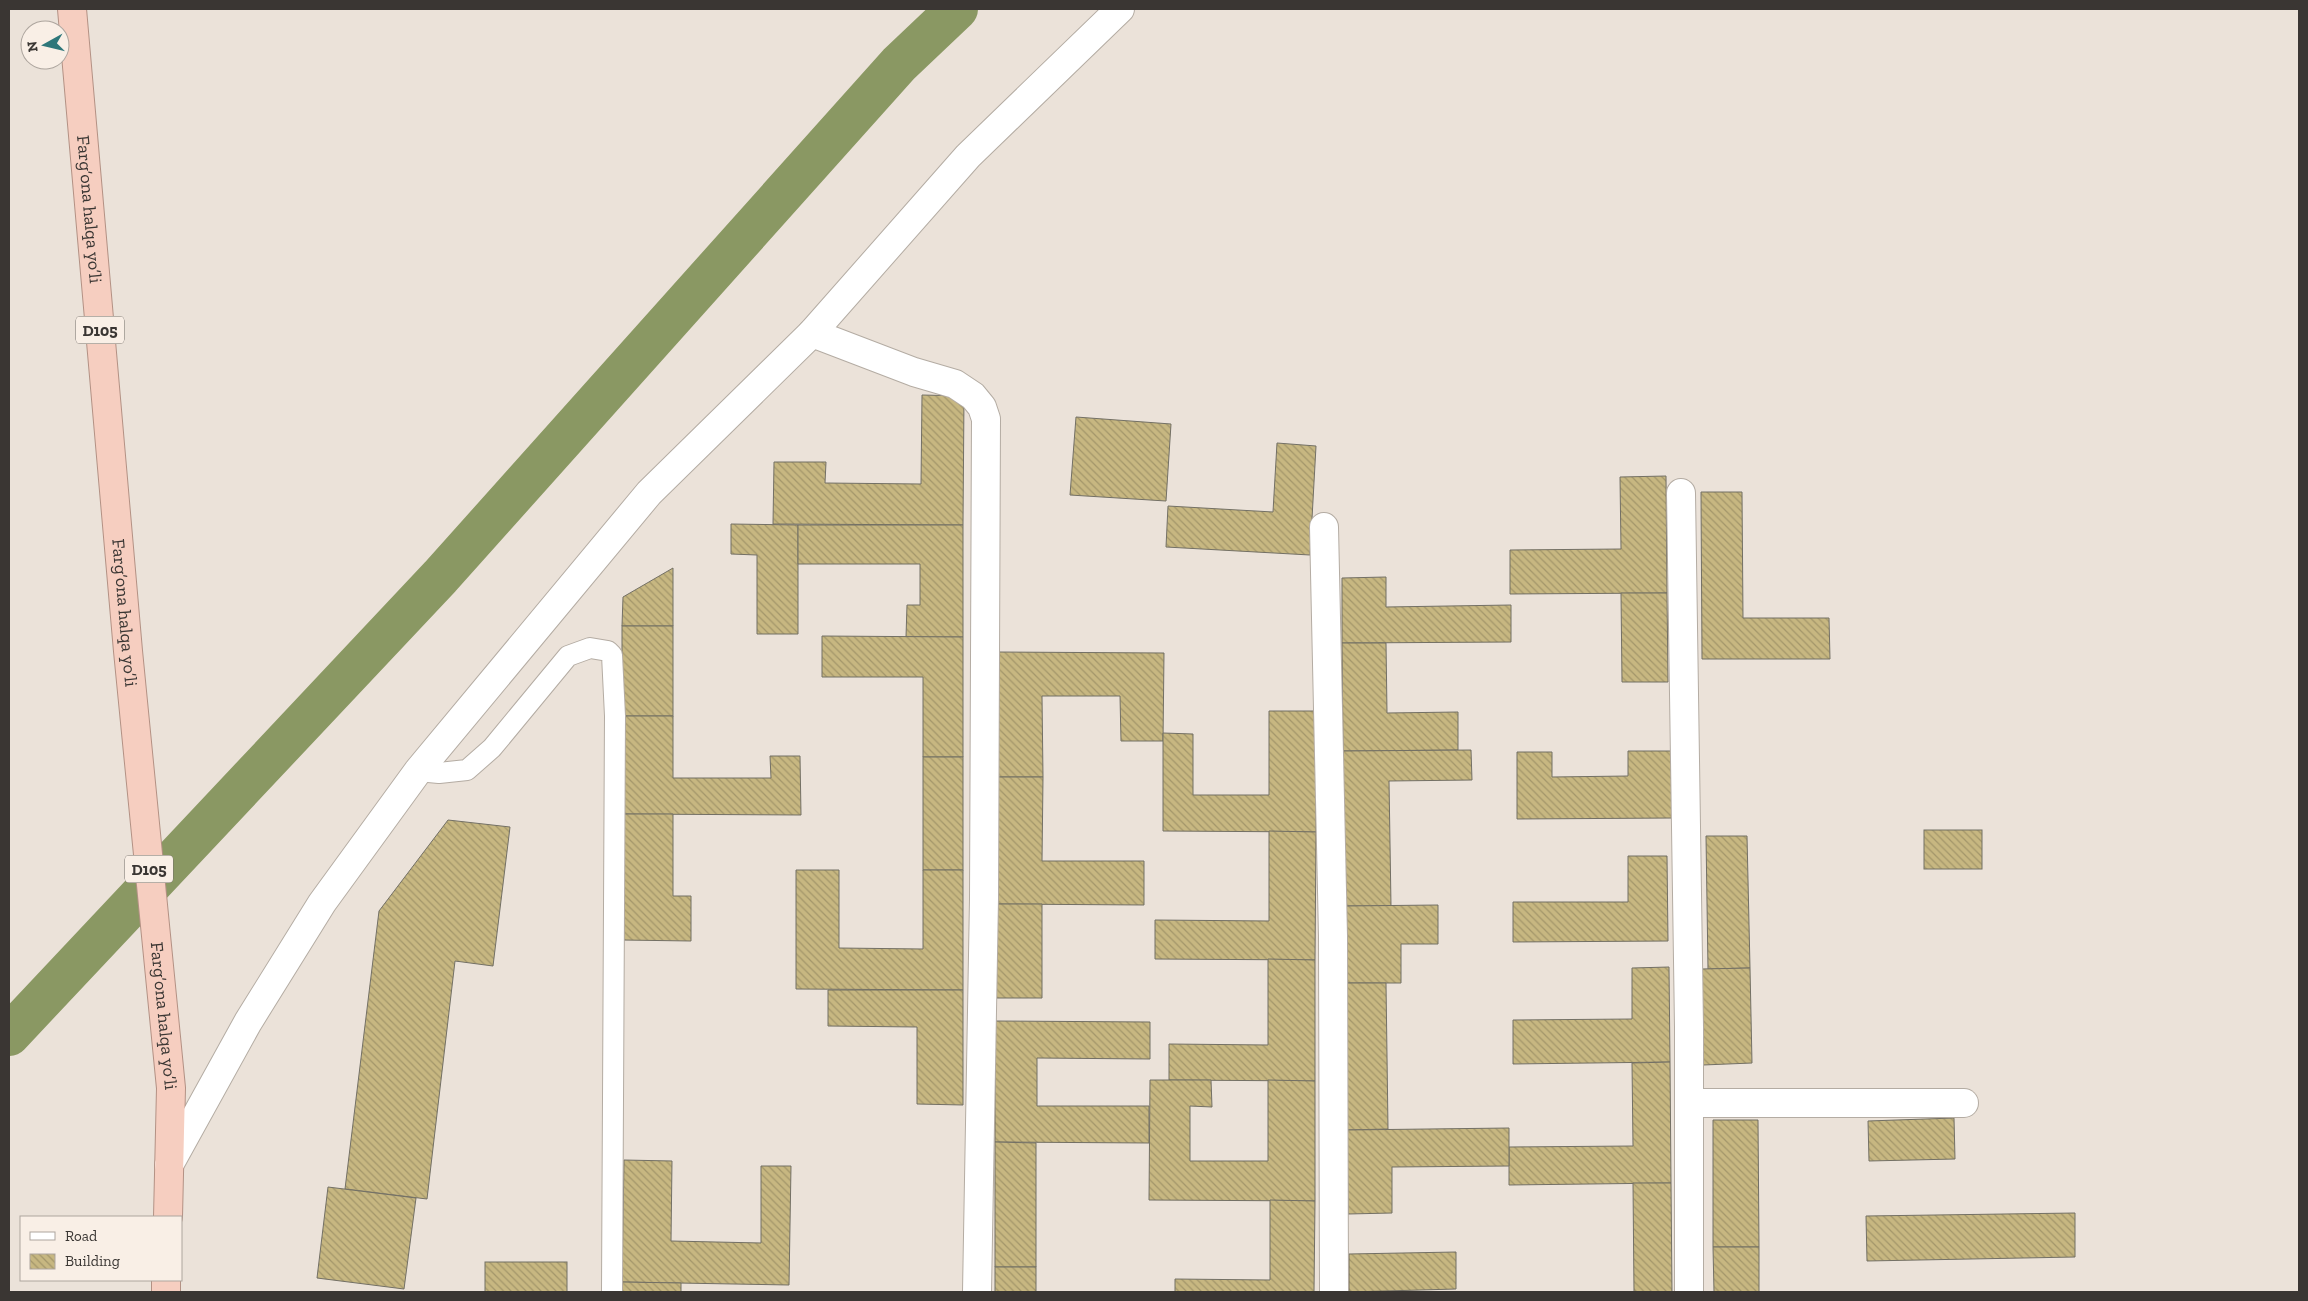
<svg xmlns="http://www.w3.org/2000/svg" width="2308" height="1301" font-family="'Zilla Slab',serif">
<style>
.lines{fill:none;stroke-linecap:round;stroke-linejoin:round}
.canal{stroke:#8a9863;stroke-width:42}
.building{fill:url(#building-back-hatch);stroke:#737065}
.service-casing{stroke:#b4aca3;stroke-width:22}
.minor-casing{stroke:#b4aca3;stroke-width:30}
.trunk-casing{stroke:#b39184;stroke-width:30}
.service{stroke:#fff;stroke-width:20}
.minor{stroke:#fff;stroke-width:28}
.trunk{stroke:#f6cec0;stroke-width:28}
.labels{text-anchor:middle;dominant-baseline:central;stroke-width:4;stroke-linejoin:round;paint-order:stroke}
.shield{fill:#f9efe6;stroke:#736e69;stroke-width:1}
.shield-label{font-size:16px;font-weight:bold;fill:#3a3633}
.street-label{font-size:18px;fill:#3a3633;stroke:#f9efe6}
</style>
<defs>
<pattern id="building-back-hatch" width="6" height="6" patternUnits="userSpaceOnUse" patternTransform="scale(1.25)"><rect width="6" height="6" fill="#c7b781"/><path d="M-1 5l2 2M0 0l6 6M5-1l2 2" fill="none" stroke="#a3966a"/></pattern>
</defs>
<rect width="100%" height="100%" fill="#ebe2d9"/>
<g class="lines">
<polyline class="canal" points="9,1035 440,577 899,64 957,9"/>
</g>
<g class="building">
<polygon points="922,395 964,396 963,525 773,524 774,462 826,462 825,483 921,484"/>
<polygon points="1076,417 1171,424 1166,501 1070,495"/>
<polygon points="1277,443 1316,446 1310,555 1166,547 1168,506 1273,512"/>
<polygon points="1666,476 1667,593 1510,594 1510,550 1621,549 1620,477"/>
<polygon points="1701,492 1742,492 1743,618 1829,618 1830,659 1702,659"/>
<polygon points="731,524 798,525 798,634 757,634 757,555 731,554"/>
<polygon points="798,525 963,525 963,637 906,637 907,605 920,605 920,564 798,564"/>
<polygon points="673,568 673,626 622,626 623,597"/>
<polygon points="1386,577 1386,607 1511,605 1511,642 1342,643 1342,578"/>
<polygon points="1621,593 1667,593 1668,682 1622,682"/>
<rect x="622" y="626" width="51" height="90"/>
<polygon points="822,636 963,637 963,757 923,757 923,677 822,677"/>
<polygon points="1342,643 1386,643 1387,713 1458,712 1458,750 1343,751"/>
<polygon points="996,652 1164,653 1163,741 1121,741 1120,696 1042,696 1043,777 996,777"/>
<polygon points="1269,711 1316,711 1316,832 1163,831 1163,733 1193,734 1193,795 1269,795"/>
<polygon points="622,716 673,716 673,778 771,778 770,756 800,756 801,815 622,814"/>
<polygon points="1471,750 1472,780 1389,781 1391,906 1345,906 1343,751"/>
<polygon points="1628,751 1674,751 1674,818 1517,819 1517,752 1552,752 1552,777 1628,776"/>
<rect x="923" y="757" width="40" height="113"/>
<polygon points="996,777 1043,777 1042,861 1144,861 1144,905 995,904"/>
<polygon points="622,814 673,814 673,896 691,896 691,941 622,940"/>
<polygon points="448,820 510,827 493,966 455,961 427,1199 345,1189 379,911"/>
<rect x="1924" y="830" width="58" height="39"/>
<polygon points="1269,831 1316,832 1315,960 1155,959 1155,920 1269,921"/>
<polygon points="1706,836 1747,836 1750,968 1708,969"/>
<polygon points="1628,856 1667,856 1668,941 1513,942 1513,902 1628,902"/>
<polygon points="796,870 839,870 839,948 923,949 923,870 963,870 963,990 796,989"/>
<polygon points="995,904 1042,904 1042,998 996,998"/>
<polygon points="1438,905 1438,944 1401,944 1401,983 1346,983 1345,906"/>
<polygon points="1268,959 1315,960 1315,1081 1169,1080 1169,1044 1268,1045"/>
<polygon points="1669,967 1670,1062 1513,1064 1513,1020 1632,1019 1632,968"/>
<polygon points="1750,968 1752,1063 1703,1065 1701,969"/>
<polygon points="1346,983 1386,983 1388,1129 1347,1130"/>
<polygon points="828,990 963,990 963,1105 917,1104 917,1027 828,1026"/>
<polygon points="995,1021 1150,1022 1150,1059 1037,1058 1037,1106 1149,1106 1149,1143 995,1142"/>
<polygon points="1670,1062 1671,1183 1509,1185 1509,1147 1633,1146 1632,1063"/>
<polygon points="1150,1080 1211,1080 1212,1107 1190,1106 1190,1161 1268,1161 1268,1080 1315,1081 1315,1201 1149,1200"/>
<polygon points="1954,1118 1955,1159 1869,1161 1868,1121"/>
<polygon points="1713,1120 1758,1120 1759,1247 1713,1247"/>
<polygon points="1509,1128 1509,1166 1392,1167 1392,1213 1348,1214 1347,1130"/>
<polygon points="995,1142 1036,1143 1036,1267 995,1267"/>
<polygon points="624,1160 672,1161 671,1241 761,1243 761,1166 791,1166 789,1285 622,1282"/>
<polygon points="1633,1183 1671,1183 1672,1292 1634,1292"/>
<polygon points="328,1187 416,1198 404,1289 317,1278"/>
<polygon points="1270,1200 1315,1201 1314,1292 1175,1292 1175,1279 1270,1280"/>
<polygon points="2075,1213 2075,1257 1867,1261 1866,1216"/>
<polygon points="1713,1247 1759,1247 1759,1292 1714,1292"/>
<polygon points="1456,1252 1456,1289 1349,1292 1349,1254"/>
<rect x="485" y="1262" width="82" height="30"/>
<rect x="995" y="1267" width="41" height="25"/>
<polygon points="622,1282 681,1283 681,1292 622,1292"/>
</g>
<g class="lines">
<defs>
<polyline id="service" points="418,771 439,773 467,770 492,748 568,656 590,648 608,651 612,655 615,716 612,1292"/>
<g id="minor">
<polyline points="812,333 914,372 955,384 973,396 982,407 986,419 984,899 977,1292"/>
<polyline points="1681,493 1689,1027 1689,1292"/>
<polyline points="1324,527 1333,936 1334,1292"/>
<polyline points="1689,1103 1964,1103"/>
<polyline points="169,1165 248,1022 322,903 418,771 649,493 812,333 968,156 1120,9"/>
</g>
<g id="trunk">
<path id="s1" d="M72,9l56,642 43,437 -3,129"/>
<polyline points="166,1292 166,1280"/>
</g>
</defs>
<use href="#service" class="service-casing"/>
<use href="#minor" class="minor-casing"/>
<use href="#trunk" class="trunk-casing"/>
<use href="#service" class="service"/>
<use href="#minor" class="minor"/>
<use href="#trunk" class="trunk"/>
</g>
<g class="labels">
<g class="shield">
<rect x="76" y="316.5" width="48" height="27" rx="4"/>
<rect x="125" y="855.5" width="48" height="27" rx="4"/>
</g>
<g class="shield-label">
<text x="100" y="330">D105</text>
<text x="149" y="869">D105</text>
</g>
<g class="street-label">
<text stroke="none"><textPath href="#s1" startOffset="201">Farg‘ona halqa yo‘li</textPath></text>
<text stroke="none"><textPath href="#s1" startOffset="606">Farg‘ona halqa yo‘li</textPath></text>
<text stroke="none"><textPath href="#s1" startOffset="1011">Farg‘ona halqa yo‘li</textPath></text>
</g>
</g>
<rect width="2308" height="1301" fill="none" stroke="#3a3633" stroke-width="20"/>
<rect x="20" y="1216" width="162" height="65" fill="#f9efe6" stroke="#ada59e"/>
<rect x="30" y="1232" width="25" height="8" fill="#ffffff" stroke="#ada59e"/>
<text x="65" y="1241" font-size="15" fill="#3a3633">Road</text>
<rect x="30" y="1254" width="25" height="15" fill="url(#building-back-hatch)" stroke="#ada59e"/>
<text x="65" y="1266" font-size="15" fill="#3a3633">Building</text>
<g transform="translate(45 45) rotate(262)"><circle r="24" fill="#f9efe6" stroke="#ada59e"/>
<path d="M0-4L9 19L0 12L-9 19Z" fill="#2e777a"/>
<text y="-8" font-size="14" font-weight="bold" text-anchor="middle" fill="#3a3633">N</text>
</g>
</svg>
